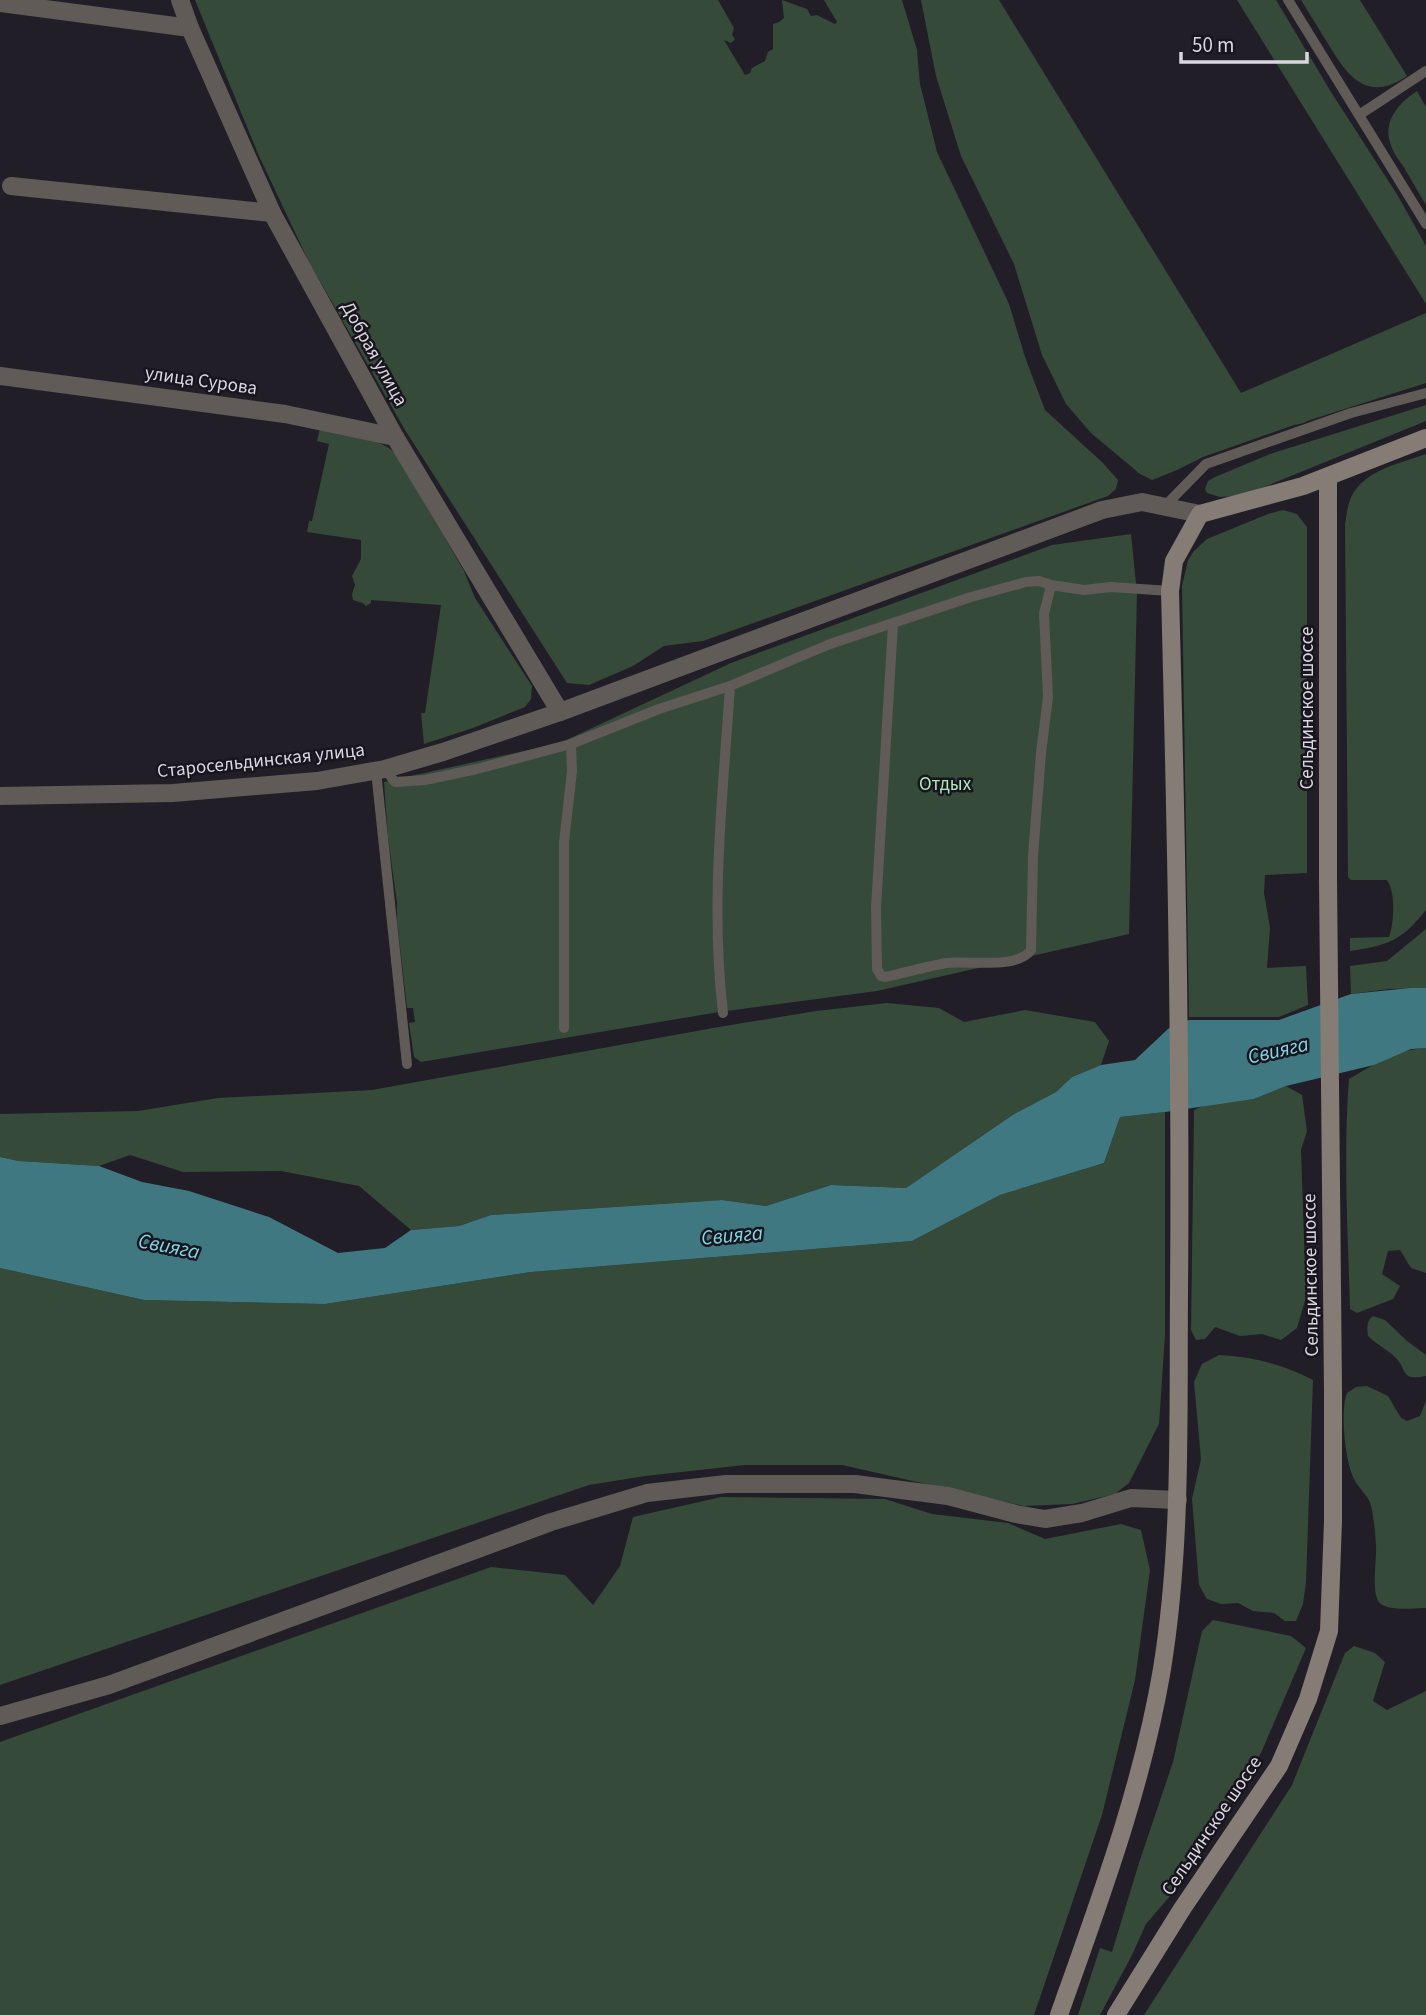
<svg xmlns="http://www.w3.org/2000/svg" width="1426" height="2015" font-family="'Source Sans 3',sans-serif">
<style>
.green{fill:#354a38}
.water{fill:#407881}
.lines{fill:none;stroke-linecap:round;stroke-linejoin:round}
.service{stroke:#605b57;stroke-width:10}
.minor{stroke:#605b57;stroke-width:18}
.tertiary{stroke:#605b57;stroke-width:18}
.secondary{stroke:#857c76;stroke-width:18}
.labels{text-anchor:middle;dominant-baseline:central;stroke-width:5;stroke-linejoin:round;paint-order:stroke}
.street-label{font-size:19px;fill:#d9d6de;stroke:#19151e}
.park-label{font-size:19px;fill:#ade8b7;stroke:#19151e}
.water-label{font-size:21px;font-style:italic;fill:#7dd8e8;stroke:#19151e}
</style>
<rect width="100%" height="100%" fill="#221e28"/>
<g class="green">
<polygon points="195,0 718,0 734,28 732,35 735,39 731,43 724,40 745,75 750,73 752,68 765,61 768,52 773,49 773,24 779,22 784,18 782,0 807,9 811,16 817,15 835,24 837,22 824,0 902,0 917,50 920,84 937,152 1009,304 1025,357 1045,410 1103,463 1118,480 1116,489 1108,496 703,641 664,646 633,666 589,685 567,683 405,430 309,262 259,156"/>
<polygon points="921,0 999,0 1241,393 1426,313 1426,383 1307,421 1304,423 1294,425 1203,457 1177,470 1152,480 1140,474 1091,433 1066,404 1042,355 1014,264 961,156 936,76"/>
<polygon points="1237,0 1276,0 1331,92 1398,196 1426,246 1426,304"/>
<path d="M1301,0h59l47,76c-41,28 -60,-1 -80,-34 -9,-14 -17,-28 -26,-42z"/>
<path d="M1417,91l9,16v98c-8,-13 -15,-26 -23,-39 -5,-7 -11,-15 -13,-24 -7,-22 10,-40 27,-51z"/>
<polygon points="1426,405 1426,421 1242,496 1220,497 1207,493 1205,489 1208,481 1215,477 1270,454"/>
<path d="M320,428c23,5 61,9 76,26l68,117 11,27 57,88 -1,13 -6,8 -52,21 -49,16 -3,-31h4l16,-108 -70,-5v3l-5,3 -3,-3 -10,-3 -1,-6 3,-9 -3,-9 9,-17v-19l-54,-8 2,-11h3l17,-77 -12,-3z"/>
<path d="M1426,454v456c-25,31 -37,35 -76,41v-13l39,-1c5,-14 7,-44 -2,-57h-36l-3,-3 -3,-352c1,-7 2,-15 4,-22 10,-32 49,-39 77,-49z"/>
<polygon points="1283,510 1297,514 1307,527 1307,873 1265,875 1264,893 1270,928 1267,968 1306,966 1308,1005 1279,1017 1189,1017 1182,586 1188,560 1194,551 1207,539 1268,514"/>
<polygon points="1131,534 1137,593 1129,934 877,991 719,1012 421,1062 414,1057 409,1023 415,1022 413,1008 407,1008 397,921 397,903 388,837 384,782 560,743 731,663 1052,545"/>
<polygon points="1426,929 1426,988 1389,989 1351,994 1350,966 1387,961"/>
<polygon points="887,1003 939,1008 964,1022 1025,1010 1095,1022 1109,1041 1101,1065 1072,1077 1056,1092 1014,1114 906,1188 831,1185 766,1206 722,1200 491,1215 459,1226 411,1230 359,1186 281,1171 183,1172 130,1155 99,1166 19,1161 0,1157 0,1114 138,1111 218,1098 372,1090 713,1028 816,1011"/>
<path d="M1426,1048v225l-15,-5 -11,-18 -12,1 -6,23 18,12 -7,13 -36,14 -7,-4c-2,-76 -7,-154 -1,-230 24,-14 49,-30 77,-31z"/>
<polygon points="1286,1086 1302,1095 1307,1131 1301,1150 1306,1297 1297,1328 1281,1340 1262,1334 1240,1336 1215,1327 1205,1339 1196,1340 1191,1330 1194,1110 1205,1105 1254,1099"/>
<polygon points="1165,1112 1165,1335 1159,1424 1129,1483 1115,1494 1072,1504 1024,1506 842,1465 745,1465 645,1476 589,1485 0,1685 0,1268 144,1300 325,1304 531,1272 912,1241 1000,1195 1104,1163 1120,1117"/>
<path d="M1373,1316l12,4 22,21 19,14v21c-26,5 -18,-5 -30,-18 -8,-8 -20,-14 -28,-22 -1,-7 -2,-15 5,-20z"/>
<path d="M1219,1355c34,2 64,9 94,25l-7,202 -3,22 -7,17h-11l-11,-8 -21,-2 -15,-8 -17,1 -14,-5 -8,-14 -7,-86 9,-40 -7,-77 8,-18z"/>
<path d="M1367,1386l21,10 13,22 6,3 13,-5 6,-15v207c-12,0 -39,4 -47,-6 -8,-10 -2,-44 -3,-58 -1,-12 -2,-26 -5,-38 -2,-10 -13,-18 -17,-27 -9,-17 -14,-69 -7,-86l9,-6z"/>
<polygon points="721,1497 885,1499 932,1514 1008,1523 1045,1539 1121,1524 1141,1530 1150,1570 1135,1680 1102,1815 1034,2015 0,2015 0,1742 491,1567 565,1575 593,1605 620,1566 633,1517"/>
<polygon points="1213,1620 1291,1636 1306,1648 1261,1753 1170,1896 1146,1924 1132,1955 1100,2015 1078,2015 1100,1948 1112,1952 1139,1863 1173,1762 1202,1631"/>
<polygon points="1354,1646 1375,1653 1385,1662 1373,1701 1387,1710 1426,1691 1426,2015 1144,2015 1292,1785 1345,1653"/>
</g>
<polygon class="water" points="1410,988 1426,988 1426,1048 1411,1049 1374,1065 1286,1086 1254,1099 1165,1112 1120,1117 1104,1163 1000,1195 912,1241 531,1272 325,1304 144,1300 0,1268 0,1157 19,1161 99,1166 142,1182 189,1191 269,1217 338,1253 385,1248 411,1230 459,1226 491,1215 722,1200 766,1206 831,1185 906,1188 1014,1114 1056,1092 1072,1077 1101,1065 1135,1060 1168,1029 1178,1023 1189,1020 1279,1020 1351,994"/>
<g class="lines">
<g class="service">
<polyline points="1288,0 1426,224"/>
<polyline points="1359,115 1426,71"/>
<polyline points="1163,508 1206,464 1351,413 1426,393"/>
<path d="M893,624l-17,284 1,61 4,7 5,1c20,-5 40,-10 60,-14 21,-3 71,7 85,-13l2,-94 8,-103 7,-56 -4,-83 7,-29 33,5 27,-3 59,4"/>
<polyline points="385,769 395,782 425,780 477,769 571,744 659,709 730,686 830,644 971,597 1026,582 1039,581 1051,585"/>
<polyline points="376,771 407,1064"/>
<path d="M723,1013c-13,-109 0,-219 7,-327"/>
<polyline points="564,1028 564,842 572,771 571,744"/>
</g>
<g class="minor">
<polyline points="0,3 190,28"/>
<polyline points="11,186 272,213"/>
<polyline points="0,376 285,414 395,437"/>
<polyline points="0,796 173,793 317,781 385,769 443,752 560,712 395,437 272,213 190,28 180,0"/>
<polyline points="0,1716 109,1685 551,1522 647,1493 726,1484 855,1484 948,1496 1016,1514 1045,1519 1082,1513 1131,1498 1178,1500"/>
</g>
<polyline class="tertiary" points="560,712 1102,510 1142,502 1200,514"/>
<g class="secondary">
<path d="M1059,2015c40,-113 83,-227 103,-346 20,-124 16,-251 17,-376 2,-234 -3,-468 -9,-702l4,-30 26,-47 103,-28 123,-48"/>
<polyline points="1116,2015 1182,1909 1279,1766 1308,1699 1329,1631 1333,1521 1333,1391 1328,879 1328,477"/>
</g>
</g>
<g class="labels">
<g class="street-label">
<text transform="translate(374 354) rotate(61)">Добрая улица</text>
<text transform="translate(201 381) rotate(8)">улица Сурова</text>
<text transform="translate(1307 708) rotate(-90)">Сельдинское шоссе</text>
<text transform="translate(261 761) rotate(-6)">Старосельдинская улица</text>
<text transform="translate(1311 1275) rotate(-91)">Сельдинское шоссе</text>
<text transform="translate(1212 1826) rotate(-56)">Сельдинское шоссе</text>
</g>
<g class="park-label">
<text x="945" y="784">Отдых</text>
</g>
<g class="water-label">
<text transform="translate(1278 1050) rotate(-13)">Свияга</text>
<text transform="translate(732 1235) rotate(-5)">Свияга</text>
<text transform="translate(169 1246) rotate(11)">Свияга</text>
</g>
</g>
<path d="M1181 52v10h126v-10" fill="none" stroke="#d9d6de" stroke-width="3.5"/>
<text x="1192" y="52" font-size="21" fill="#d9d6de" stroke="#19151e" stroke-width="5" paint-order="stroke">50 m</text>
</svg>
